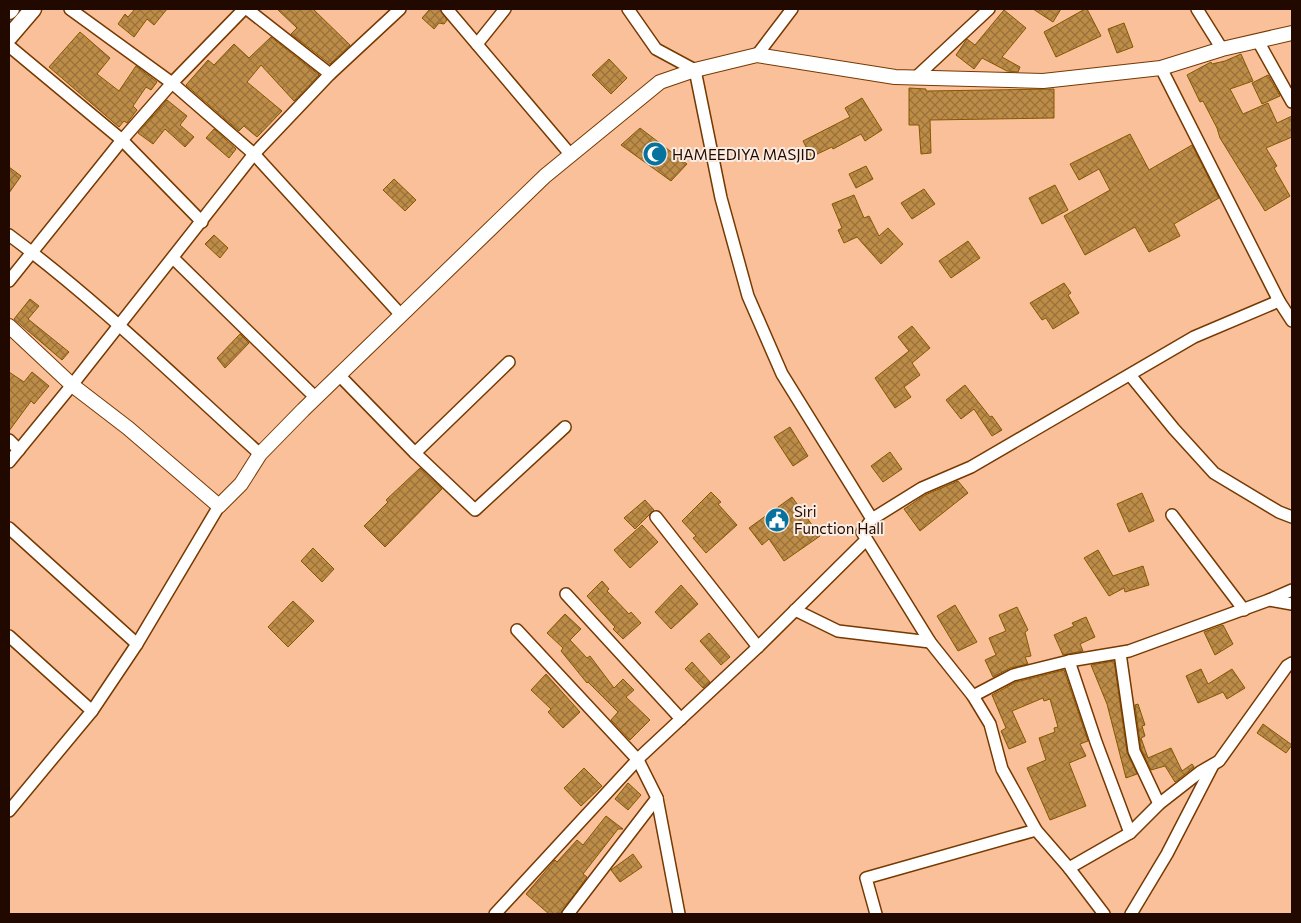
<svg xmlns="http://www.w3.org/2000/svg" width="1301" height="923" font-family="Commissioner,sans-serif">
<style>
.building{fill:url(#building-cross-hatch);stroke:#855802}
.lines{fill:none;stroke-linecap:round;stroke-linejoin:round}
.minor-casing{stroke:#763900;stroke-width:14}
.tertiary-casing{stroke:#763900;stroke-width:16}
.secondary-casing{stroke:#763900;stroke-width:19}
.minor{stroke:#fff;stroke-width:11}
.tertiary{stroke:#fff;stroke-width:14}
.secondary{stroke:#fff;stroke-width:16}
.labels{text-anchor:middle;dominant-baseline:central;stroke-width:4;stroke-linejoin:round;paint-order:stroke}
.poi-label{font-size:15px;fill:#220900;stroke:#fbece2;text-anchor:start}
</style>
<defs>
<pattern id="building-cross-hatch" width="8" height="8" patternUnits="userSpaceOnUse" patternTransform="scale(1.25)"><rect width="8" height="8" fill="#bd8d48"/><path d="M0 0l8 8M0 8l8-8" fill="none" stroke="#99713a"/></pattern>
</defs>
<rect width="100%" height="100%" fill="#fac09a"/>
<g class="building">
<polygon points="135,9 167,9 154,25 147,19 134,37 118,24 125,14 128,17"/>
<polygon points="277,9 313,9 350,45 330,64 291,34 297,28"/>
<polygon points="430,9 440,9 447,20 444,24 439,23 434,29 422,18"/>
<polygon points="1033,9 1061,9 1053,22"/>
<polygon points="1085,9 1087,9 1101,36 1056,57 1044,32"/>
<polygon points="1004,10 1026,28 1002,57 1020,67 1018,72 1007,71 982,58 974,69 956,55 967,39 975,45"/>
<polygon points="1124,23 1133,47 1117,53 1108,29"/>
<polygon points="80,32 110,58 97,74 119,91 136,66 157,82 151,90 146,87 133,106 137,110 127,123 124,121 119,127 49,67"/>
<polygon points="271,37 319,75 294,101 261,65 247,82 282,111 257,137 244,126 239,131 186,85 208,60 214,65 234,44 249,58"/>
<polygon points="1241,54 1253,81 1230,89 1243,114 1268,103 1277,123 1292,116 1292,137 1266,148 1277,166 1274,168 1290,196 1265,211 1220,138 1217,128 1203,101 1200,102 1187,75 1211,62 1212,64 1225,61"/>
<polygon points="609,59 627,78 611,94 592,75"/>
<polygon points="1268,75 1280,96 1262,104 1252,83"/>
<polygon points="909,88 926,89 926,91 1054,89 1054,118 930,120 931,153 921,154 919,125 909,125"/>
<polygon points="862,98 882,130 865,141 861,134 833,149 832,147 811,157 803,141 850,117 845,108"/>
<polygon points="167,100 187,116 180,125 194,137 185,147 165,129 153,144 138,133"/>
<polygon points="640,128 687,164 671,181 621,145"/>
<polygon points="214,129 236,149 229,158 206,138"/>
<polygon points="1130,134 1149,170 1192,145 1219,198 1174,224 1180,236 1149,252 1135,227 1085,255 1064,216 1110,190 1099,169 1079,180 1070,164"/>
<polygon points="866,166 873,179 856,188 849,174"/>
<polygon points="9,167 21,176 9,193"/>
<polygon points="394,179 416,200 405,211 383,190"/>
<polygon points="1055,185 1068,210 1042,224 1029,198"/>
<polygon points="924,189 935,204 912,219 901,203"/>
<polygon points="854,195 864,218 869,216 879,236 888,228 903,244 881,264 857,237 844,243 838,230 842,228 832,204"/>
<polygon points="214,235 228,248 220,258 205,244"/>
<polygon points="968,241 980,258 951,278 939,261"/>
<polygon points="1064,283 1071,293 1068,295 1079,313 1053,329 1046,318 1042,320 1030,303"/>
<polygon points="30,299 39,306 28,319 69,352 62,360 14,319"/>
<polygon points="912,326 930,348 912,363 920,375 904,387 911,397 895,408 875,378 909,351 898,337"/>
<polygon points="240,334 249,343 225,368 217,358"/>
<polygon points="9,372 24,382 32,372 49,386 34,404 31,401 9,431"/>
<polygon points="965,385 990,417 992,416 1002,430 992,436 974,409 961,419 946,400"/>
<polygon points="790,427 808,456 793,466 774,437"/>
<polygon points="890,452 902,469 883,482 871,466"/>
<polygon points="420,468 442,489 385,547 364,526 388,502 386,500"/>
<polygon points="958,481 968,493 920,531 904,509 925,495"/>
<polygon points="711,492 721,502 718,504 737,525 706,553 693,538 696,536 682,521"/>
<polygon points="1142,493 1154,521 1129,532 1117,504"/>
<polygon points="792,497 820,536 784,561 769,539 762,545 749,528"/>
<polygon points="645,500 654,510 635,529 624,518"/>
<polygon points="642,525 658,542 630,568 614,550"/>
<polygon points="313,548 334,569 322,582 301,561"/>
<polygon points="1098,550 1113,576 1143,566 1149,585 1125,592 1124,588 1109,596 1084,558"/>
<polygon points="602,581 609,589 607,591 629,614 631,612 641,623 623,639 613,629 615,627 587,596"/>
<polygon points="681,585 698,604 671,629 655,612"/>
<polygon points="293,601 314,621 288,647 268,627"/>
<polygon points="955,605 977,642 958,651 937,616"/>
<polygon points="1017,607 1028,630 1025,632 1031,656 1025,657 1028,664 1010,668 993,677 985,660 996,655 989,638 1006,631 999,615"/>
<polygon points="565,614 581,629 570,640 587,658 590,656 614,688 623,679 634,690 626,697 650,720 630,740 611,720 618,712 588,682 587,683 561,651 563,648 547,633"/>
<polygon points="1086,617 1095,637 1080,644 1083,651 1063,655 1054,635 1074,626 1072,623"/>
<polygon points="1223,625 1233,644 1215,655 1204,632"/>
<polygon points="709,633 730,657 721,665 700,641"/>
<polygon points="1114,661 1127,752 1137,774 1126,778 1107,704 1091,665"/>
<polygon points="692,662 710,682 703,688 685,669"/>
<polygon points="1201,669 1208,684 1232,669 1245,688 1227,699 1223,692 1198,703 1186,676"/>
<polygon points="1064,670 1088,741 1080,744 1086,756 1069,763 1086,806 1050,820 1027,768 1046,760 1039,738 1055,732 1054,728 1058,727 1050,699 1044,701 1043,698 1012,711 1026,742 1009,749 1001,731 1006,728 992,695 1016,682"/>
<polygon points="546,674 580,712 563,728 548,712 551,709 531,690"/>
<polygon points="1138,704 1145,725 1142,726 1145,736 1141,738 1148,758 1171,748 1182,771 1192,764 1194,767 1175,782 1165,766 1151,770 1141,749 1135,705"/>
<polygon points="1263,724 1292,745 1286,753 1257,733"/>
<polygon points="584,768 602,786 581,806 564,788"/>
<polygon points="628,783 641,795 628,810 615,799"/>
<polygon points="606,816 623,829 618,829 583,874 587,877 561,913 549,914 526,894 555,860 557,862 577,840 583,845"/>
<polygon points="633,854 642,867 620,882 611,870"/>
</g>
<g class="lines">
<defs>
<g id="minor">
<polyline points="70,9 172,83 254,154 401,315"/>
<polyline points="447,9 570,154"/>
<polyline points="628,9 656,49 695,70 721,198 748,296 782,374 872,519 862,532 930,642 973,696 990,724 1002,769 1036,830 1069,868 1104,914"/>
<polyline points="1197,9 1222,49"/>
<polyline points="1258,41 1292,102"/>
<polyline points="477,44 505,9"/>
<polyline points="9,46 122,140 202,222"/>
<polyline points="757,55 792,9"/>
<polyline points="330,74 400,9"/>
<polyline points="915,78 989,9"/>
<path d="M9,235c89,66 169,145 251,219"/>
<polyline points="173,258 316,398"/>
<polyline points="9,281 122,140 172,83 244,9"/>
<polyline points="1279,301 1292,321"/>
<polyline points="339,375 415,453 509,362"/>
<polyline points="1130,375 1174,429 1214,473 1279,512 1292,517"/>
<polyline points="9,440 19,450"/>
<polyline points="415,453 475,510 565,427"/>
<polyline points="9,462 72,385 254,154 330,74 247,9"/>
<polyline points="1172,515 1244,610"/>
<polyline points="656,517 758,647"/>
<polyline points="872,519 922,488 971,467 1194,337 1279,301 1161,68"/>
<polyline points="9,528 137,644 219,506"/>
<polyline points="566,594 681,719"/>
<polyline points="1269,600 1292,590"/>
<polyline points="795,610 838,631 930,642"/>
<polyline points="517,630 638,760 657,798 568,914"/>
<polyline points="9,636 92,711 9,811"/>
<polyline points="1120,653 1134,751 1159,804"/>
<polyline points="1069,661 1096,742 1130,833"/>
<polyline points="973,696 1013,675 1069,661 1129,651 1269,600 1292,604"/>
<polyline points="92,711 137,644"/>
<polyline points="657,798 679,914"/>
<polyline points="1069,868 1130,833 1159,804 1200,772 1219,761 1287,666 1292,663"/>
<polyline points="495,914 640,757 758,647 866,540"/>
<polyline points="876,914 866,878 1036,830"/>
<polyline points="1131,914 1167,854 1213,765"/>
</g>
<polyline id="tertiary" points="9,326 72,385 128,428 219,506 241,484 260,454 303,410 545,176 660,82 695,70 757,55 895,77 1043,81 1161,68 1222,49 1292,33"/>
<g id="secondary">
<polyline points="9,11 11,9"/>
<polyline points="9,37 33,9"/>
</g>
</defs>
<use href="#minor" class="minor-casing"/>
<use href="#tertiary" class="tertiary-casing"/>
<use href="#secondary" class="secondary-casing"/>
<use href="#minor" class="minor"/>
<use href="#tertiary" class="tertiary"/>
<use href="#secondary" class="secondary"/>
</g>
<defs>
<symbol id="mosque-disc" viewBox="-11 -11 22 22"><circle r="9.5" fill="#08729e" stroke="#fbece2"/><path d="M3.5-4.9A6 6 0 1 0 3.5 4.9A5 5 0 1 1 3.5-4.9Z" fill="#fff"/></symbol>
<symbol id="civic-disc" viewBox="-11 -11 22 22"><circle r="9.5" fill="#08729e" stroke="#fbece2"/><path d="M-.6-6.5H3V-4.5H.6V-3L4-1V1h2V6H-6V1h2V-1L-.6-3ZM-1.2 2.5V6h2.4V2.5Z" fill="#fff"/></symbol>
</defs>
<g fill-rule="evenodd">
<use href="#mosque-disc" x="641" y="140" width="28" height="28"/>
<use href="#civic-disc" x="763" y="506" width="28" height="28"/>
</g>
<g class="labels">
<g class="poi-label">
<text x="672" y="154">HAMEEDIYA MASJID</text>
<text x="794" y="511">Siri<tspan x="794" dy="17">Function Hall</tspan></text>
</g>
</g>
<rect width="1301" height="923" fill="none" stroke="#220900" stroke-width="20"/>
</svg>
